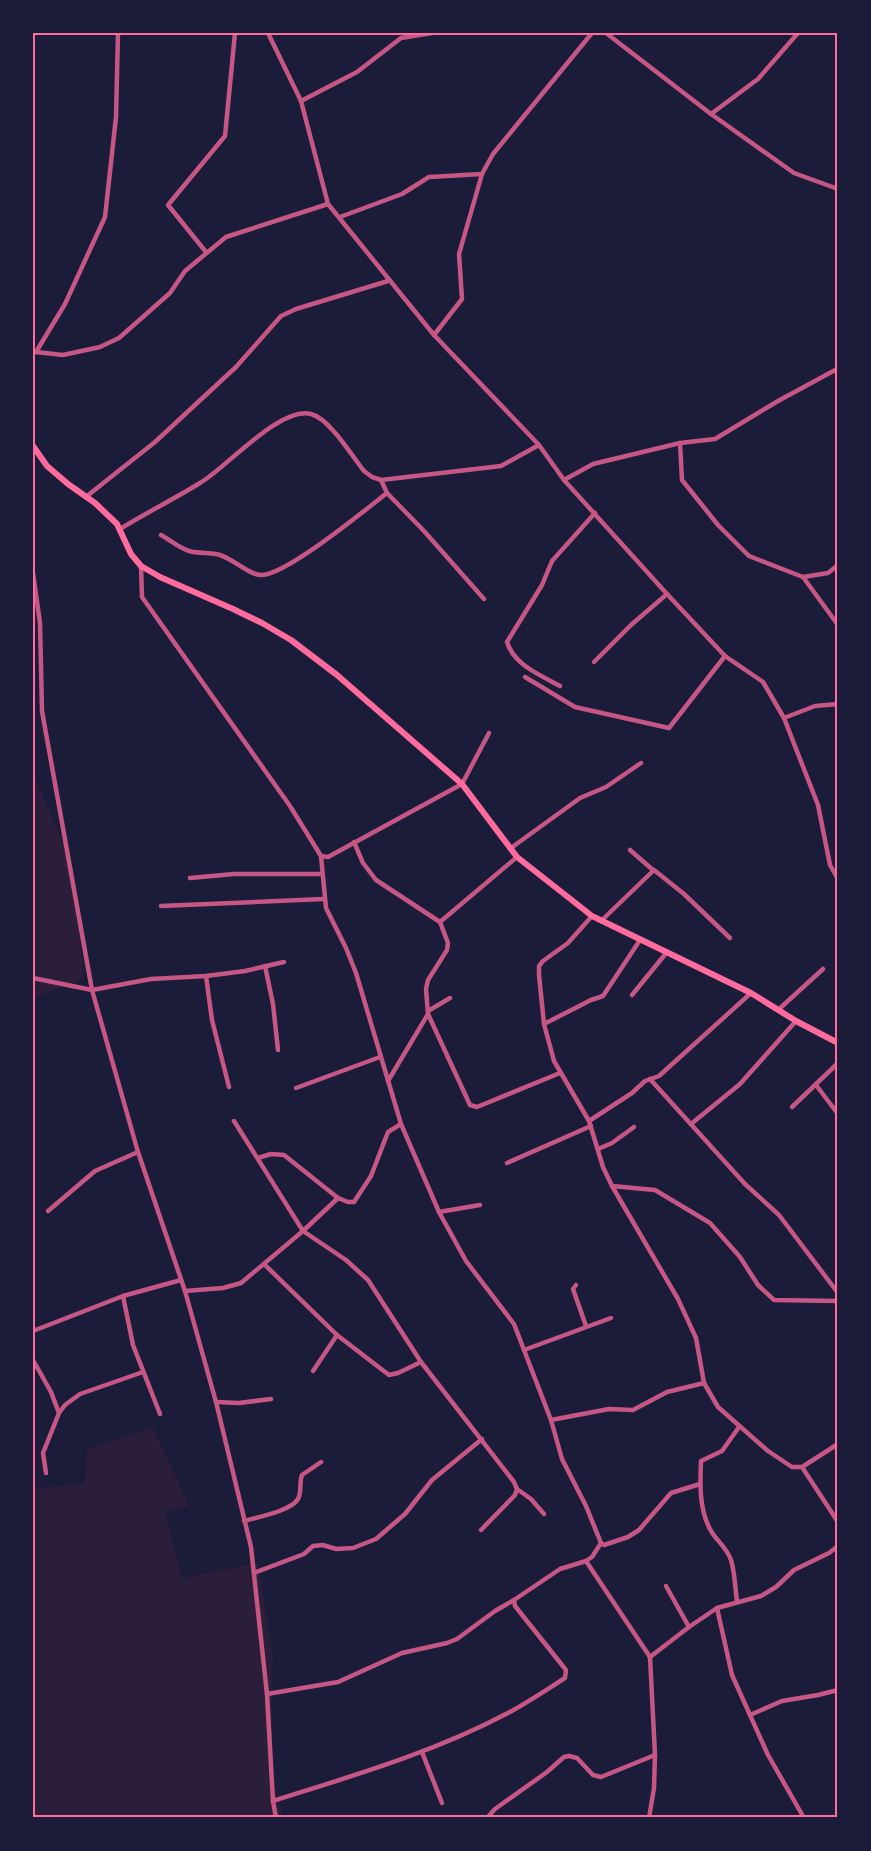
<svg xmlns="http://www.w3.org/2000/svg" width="871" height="1851" font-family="Roboto,sans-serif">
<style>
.green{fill:#2a1e3b}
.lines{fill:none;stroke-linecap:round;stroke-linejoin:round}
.minor{stroke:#c65784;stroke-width:4.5}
.secondary{stroke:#ff6b9d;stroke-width:6}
.neatline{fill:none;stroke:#ff6b9d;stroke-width:2}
</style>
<rect width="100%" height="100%" fill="#1b1b3a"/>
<g class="green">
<polygon points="33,773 71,861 84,978 33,998"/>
<polygon points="153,1427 189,1506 165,1511 182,1578 258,1563 273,1654 272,1775 283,1818 33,1818 33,1489 85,1483 87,1449"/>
</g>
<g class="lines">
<g class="minor">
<polyline points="268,33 301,101 328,204 434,335 539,445 564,480 667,594 725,656 763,682 784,718 818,805 830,865 838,879"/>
<polyline points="606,33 711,114 794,173 838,189"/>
<polyline points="301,101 357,72 401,38 432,33"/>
<polyline points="711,114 758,79 798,33"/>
<polyline points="340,217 402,194 429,177 482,174"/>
<polyline points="206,252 168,205 225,136 235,33"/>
<polyline points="434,335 462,299 459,254 482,174 493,154 592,33"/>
<polyline points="33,352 36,352 65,304 105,217 116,117 118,33"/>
<polyline points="36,352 63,355 100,347 119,338 170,293 185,271 226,237 328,204"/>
<polyline points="680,443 682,480 718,525 749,556 803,577 838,625"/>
<polyline points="381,480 387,493 424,531 484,599"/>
<polyline points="564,480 593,464 680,443 715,439 778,401 837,369"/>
<polyline points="87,496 155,442 236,367 281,316 296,309 388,281"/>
<path d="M120,529c26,-16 54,-30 80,-46 27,-16 80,-77 111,-69 19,5 41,42 53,57l8,6 9,3 120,-14 38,-21"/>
<path d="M161,535c9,5 18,13 28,16 10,3 21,1 31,4 15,5 29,20 41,20 24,1 104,-65 126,-82"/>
<polyline points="141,566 142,597 290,806 321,856 328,857 462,784 489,733"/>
<polyline points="33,573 40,623 42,711 92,990 138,1152 185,1291 216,1402 251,1547 267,1694 273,1801 276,1818"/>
<polyline points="803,577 828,573 838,565"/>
<polyline points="594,662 631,625 667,594"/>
<polyline points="525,677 575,707 669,728 725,656"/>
<path d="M560,686c-20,-11 -46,-21 -53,-44l35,-57 10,-24 43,-48"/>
<polyline points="784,718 815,706 838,704"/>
<polyline points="354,842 363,863 376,880 440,922 448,943 447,950 428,980 426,989 428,1014 388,1081"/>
<polyline points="511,848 580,798 606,787 641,763"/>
<polyline points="630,850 653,870"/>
<polyline points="321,856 326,908 346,948 356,973 401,1124 439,1212 466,1261 514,1324 551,1420 562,1459 586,1506 601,1543 604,1545 628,1537 639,1530 671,1493 700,1484"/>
<polyline points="190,878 234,874 321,874"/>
<polyline points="161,906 323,899"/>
<polyline points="592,916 568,943 543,961 539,966 539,975 544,1024 554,1061 589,1121 603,1167 612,1186 678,1299 696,1338 704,1383 718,1407 768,1451 792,1467 802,1467 838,1444"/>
<polyline points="601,921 654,870 684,894 730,938"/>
<polyline points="440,922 517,857"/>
<polyline points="265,966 273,1004 278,1050"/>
<polyline points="206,976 212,1020 229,1087"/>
<polyline points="33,978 92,990 151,979 206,976 245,971 284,962"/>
<polyline points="632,995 667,952"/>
<polyline points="778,1010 823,969"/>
<polyline points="428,1011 450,998"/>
<polyline points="428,1014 470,1105 477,1107 560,1073"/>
<polyline points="544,1024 591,1000 603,996 640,940"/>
<polyline points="650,1079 745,1184 779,1215 838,1293"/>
<polyline points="816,1085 838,1114"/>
<polyline points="296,1088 380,1057"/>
<polyline points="792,1107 838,1063"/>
<polyline points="234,1121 303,1231 346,1260 368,1280 421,1362 514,1482 517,1489 515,1495 481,1530"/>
<polyline points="589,1121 632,1093 645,1081 659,1076 751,993"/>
<polyline points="691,1124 740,1084 796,1021"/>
<polyline points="598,1149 612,1143 634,1127"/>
<polyline points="258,1158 271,1154 284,1155 338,1198"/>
<polyline points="507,1163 591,1126"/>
<polyline points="612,1186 655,1190 710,1223 740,1257 758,1285 774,1300 838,1301"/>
<polyline points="48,1211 95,1171 138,1152"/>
<polyline points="439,1212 480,1205"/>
<polyline points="264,1264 337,1335 389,1375 398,1373 421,1362"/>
<polyline points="576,1285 573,1289 586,1326"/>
<polyline points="185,1291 223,1288 241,1283 303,1231 338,1198 348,1202 354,1202 371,1176 388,1132 401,1124"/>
<polyline points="123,1296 133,1345 160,1414"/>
<polyline points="33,1331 123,1296 181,1280"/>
<polyline points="524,1350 611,1318"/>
<polyline points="33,1360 51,1392 59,1413"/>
<polyline points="313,1371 337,1335"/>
<polyline points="216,1402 239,1403 271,1399"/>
<polyline points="551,1420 609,1409 633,1410 667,1392 704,1383"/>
<polyline points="802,1467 838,1522"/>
<polyline points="46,1473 43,1453 59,1413 65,1405 80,1394 143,1372"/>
<polyline points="517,1489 531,1499 544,1514"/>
<path d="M244,1521c14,-4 47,-10 54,-22 4,-7 1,-16 4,-24l19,-13"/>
<polyline points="586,1561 650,1657 655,1755 654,1788 649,1818"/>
<polyline points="254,1573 304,1554 313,1546 323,1545 336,1549 353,1548 376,1539 405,1514 432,1480 482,1439"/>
<polyline points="666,1586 689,1627"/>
<path d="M737,1601c-2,-13 -2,-28 -6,-41 -5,-14 -15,-19 -21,-31 -11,-20 -10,-46 -9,-68l21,-10 17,-24"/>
<polyline points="717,1608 761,1596 776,1587 794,1570 829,1553 838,1546"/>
<polyline points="650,1657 689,1627 717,1608 732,1675 768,1755 804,1818"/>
<polyline points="267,1694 338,1682 402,1653 447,1643 457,1639 495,1611 514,1600"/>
<polyline points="750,1715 782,1701 818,1695 838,1690"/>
<polyline points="422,1752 442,1803"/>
<path d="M273,1801c79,-25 159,-48 233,-87 21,-11 40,-24 59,-36l1,-8 -51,-64 -1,-6 46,-31 26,-8 6,-4 9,-14"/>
<polyline points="487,1818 495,1809 547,1772 564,1757 569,1756 577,1758 593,1775 601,1777 655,1755"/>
</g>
<polyline class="secondary" points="33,446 47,466 68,484 95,503 117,524 131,554 141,566 160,577 233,609 262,623 291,640 337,675 462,784 517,857 592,916 751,993 796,1021 838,1043"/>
</g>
<rect width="871" height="1851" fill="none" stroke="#1b1b3a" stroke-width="69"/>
<rect x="34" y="34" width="802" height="1782" class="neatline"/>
</svg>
